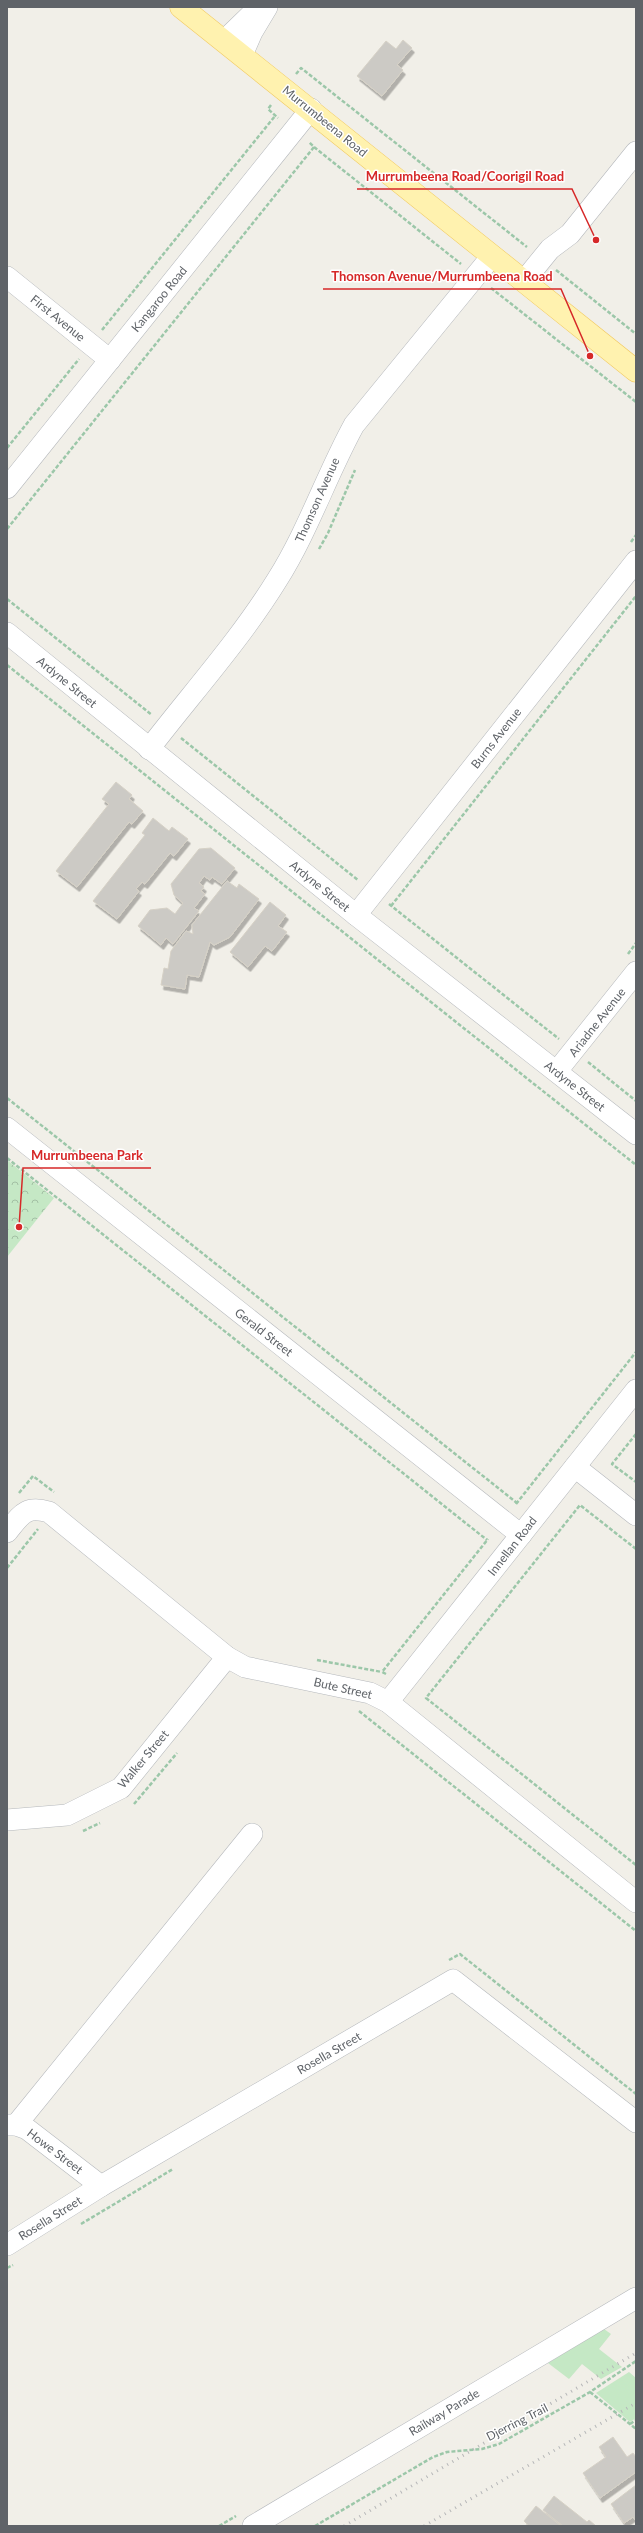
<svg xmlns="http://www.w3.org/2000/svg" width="643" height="2533" font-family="Lato,sans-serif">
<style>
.grass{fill:#c5e8c5}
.park{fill:url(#park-crowns)}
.building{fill:#cccac5;stroke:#d6d1c6;filter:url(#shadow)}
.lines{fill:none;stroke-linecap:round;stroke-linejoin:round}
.minor-casing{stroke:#b5b8bc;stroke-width:22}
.major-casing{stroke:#f2c960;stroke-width:23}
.path{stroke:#9cc7a9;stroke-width:2.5;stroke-dasharray:4 2;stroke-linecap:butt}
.minor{stroke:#fff;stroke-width:21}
.major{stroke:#fff2af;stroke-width:22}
.rail{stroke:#b6b7b8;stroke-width:3;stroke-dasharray:1 5;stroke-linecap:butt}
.labels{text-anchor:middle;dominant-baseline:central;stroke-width:3;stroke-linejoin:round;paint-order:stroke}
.street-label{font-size:12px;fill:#5f6368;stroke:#fff}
.leader{fill:none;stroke:#d62828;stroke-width:1.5}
.callout-dot{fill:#d62828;stroke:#fff;stroke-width:1.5}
.callout-label{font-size:13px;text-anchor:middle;font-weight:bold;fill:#d62828;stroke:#fff;stroke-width:3;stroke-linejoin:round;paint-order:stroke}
</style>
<defs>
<pattern id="park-crowns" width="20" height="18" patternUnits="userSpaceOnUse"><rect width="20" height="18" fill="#c5e8c5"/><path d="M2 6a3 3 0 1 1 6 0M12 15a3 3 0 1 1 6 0" fill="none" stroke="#a3c0a4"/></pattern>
<filter id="shadow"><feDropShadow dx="2.5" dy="4.5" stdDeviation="0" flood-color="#0004"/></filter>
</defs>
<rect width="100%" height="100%" fill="#f1efe8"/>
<g class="grass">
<polygon points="604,2329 611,2334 599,2349 622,2367 601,2379 582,2364 569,2379 548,2363"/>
<polygon points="629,2372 636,2378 636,2418 630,2422 596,2393"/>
</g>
<polygon class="park" points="7,1160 54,1198 7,1257"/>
<g class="building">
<polygon points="403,40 412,48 397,65 403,70 382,96 357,76 386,41 396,49"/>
<polygon points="116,782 132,795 129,799 143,811 132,824 129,822 77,887 56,871 109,804 102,799"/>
<polygon points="153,818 169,831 172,827 188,839 174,856 170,853 145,884 142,882 136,889 139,891 117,919 93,901 145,835 142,833"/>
<polygon points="211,848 235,868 222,884 212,877 210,880 204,876 199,883 204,887 201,891 205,894 194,908 199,911 173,944 166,938 161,945 138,926 150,910 167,908 175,914 183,903 174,895 171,884 199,849"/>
<polygon points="227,881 237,888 239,884 259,899 230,937 214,945 210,942 199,977 187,975 185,989 161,985 164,968 168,969 171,951 186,931 193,934 192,925"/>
<polygon points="270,902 286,915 278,926 287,932 272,951 265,946 248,967 230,952"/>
<polygon points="613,2437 627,2457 633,2453 636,2457 636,2472 600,2498 583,2473 606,2457 599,2447"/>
<polygon points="636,2485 636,2521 633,2517 624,2523 611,2504"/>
<polygon points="554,2496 587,2522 589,2520 596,2526 563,2526 543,2510"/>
<polygon points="536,2506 561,2526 529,2526 524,2521"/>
</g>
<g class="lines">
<defs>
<g id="minor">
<polyline points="224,41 259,7"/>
<polyline points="242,55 252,32 267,7"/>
<polyline points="7,277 110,360"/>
<polyline points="524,281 550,249 570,234 636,152"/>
<polyline points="7,488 311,109"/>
<polyline points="7,633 356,915 636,1134"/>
<path d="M149,749c43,-56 91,-109 128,-169 31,-49 49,-104 77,-155l138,-169"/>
<polyline points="356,915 636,561"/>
<polyline points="557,1071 636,972"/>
<polyline points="7,1128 521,1535"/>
<polyline points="575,1467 636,1515"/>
<path d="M7,1532c14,-17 18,-27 42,-20l178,145 18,10 125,26 18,9 248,200"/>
<polyline points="388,1702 636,1390"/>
<polyline points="7,1820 67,1815 121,1788 227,1657"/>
<polyline points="7,2125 16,2125 27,2129 101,2186"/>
<polyline points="16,2125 252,1834"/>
<polyline points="7,2245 101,2186 453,1980 636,2122"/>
<polyline points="253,2526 636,2298"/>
</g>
<polyline id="major" points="181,7 636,371"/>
</defs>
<use href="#minor" class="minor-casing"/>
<use href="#major" class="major-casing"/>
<g class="path">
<polyline points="296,74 301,68 527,247"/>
<polyline points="271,105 268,109 278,118"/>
<polyline points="314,147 461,264"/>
<polyline points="556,270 636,334"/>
<polyline points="491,288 636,402"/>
<polyline points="102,330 275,116"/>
<polyline points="7,448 79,359"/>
<polyline points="7,529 314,147 309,142"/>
<polyline points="631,542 636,535"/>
<polyline points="319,549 328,533 355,470"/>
<polyline points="7,599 152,715"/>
<polyline points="7,665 636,1165"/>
<polyline points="181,738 358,880"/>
<polyline points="389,904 559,1039"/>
<polyline points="391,906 636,596"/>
<polyline points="628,954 636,943"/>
<polyline points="588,1062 636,1101"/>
<polyline points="7,1098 517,1503"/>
<polyline points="7,1158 487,1540"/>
<polyline points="636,1434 612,1464 636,1482"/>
<polyline points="19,1493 33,1476 54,1492"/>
<polyline points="516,1504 636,1352"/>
<polyline points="636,1549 580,1505 426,1698 636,1865"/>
<polyline points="7,1568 38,1529"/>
<polyline points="317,1660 382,1672"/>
<polyline points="386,1674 382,1672 488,1539"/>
<polyline points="359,1711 636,1931"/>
<polyline points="134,1804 177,1753"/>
<polyline points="83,1831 100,1823"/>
<polyline points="449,1960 460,1954 636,2094"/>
<polyline points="81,2224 173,2169"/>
<polyline points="7,2268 13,2265"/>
<polyline points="590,2392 636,2429"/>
<polyline points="630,2424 636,2420"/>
<polyline points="219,2526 236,2516"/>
<polyline points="315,2526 433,2457 447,2452 482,2449 499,2444 590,2392 636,2361"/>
</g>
<use href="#minor" class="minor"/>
<use href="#major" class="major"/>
<g class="rail">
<polyline points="344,2526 636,2353"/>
<polyline points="424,2526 636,2403"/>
</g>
</g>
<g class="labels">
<g class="street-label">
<text transform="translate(325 121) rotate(39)">Murrumbeena Road</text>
<text transform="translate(159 299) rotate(-51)">Kangaroo Road</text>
<text transform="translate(58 318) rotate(39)">First Avenue</text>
<text transform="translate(317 500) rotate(-66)">Thomson Avenue</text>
<text transform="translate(67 682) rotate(39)">Ardyne Street</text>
<text transform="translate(496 738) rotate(-52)">Burns Avenue</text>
<text transform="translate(320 886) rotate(39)">Ardyne Street</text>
<text transform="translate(597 1022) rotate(-52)">Ariadne Avenue</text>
<text transform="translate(575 1086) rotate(38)">Ardyne Street</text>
<text transform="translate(264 1332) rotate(38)">Gerald Street</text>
<text transform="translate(512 1546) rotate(-52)">Innellan Road</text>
<text transform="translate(343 1688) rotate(13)">Bute Street</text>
<text transform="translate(143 1759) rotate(-50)">Walker Street</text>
<text transform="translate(329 2053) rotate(-30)">Rosella Street</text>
<text transform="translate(55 2151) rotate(37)">Howe Street</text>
<text transform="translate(50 2218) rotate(-32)">Rosella Street</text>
<text transform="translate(444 2412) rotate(-31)">Railway Parade</text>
<text transform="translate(517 2422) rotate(-27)">Djerring Trail</text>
</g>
</g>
<path class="leader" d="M596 240L572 189H357M590 356L561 289H323M19 1227L23 1168H151"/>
<g class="callout-dot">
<circle cx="596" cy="240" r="4"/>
<circle cx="590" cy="356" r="4"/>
<circle cx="19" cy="1227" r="4"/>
</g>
<g class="callout-label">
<text x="465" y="181">Murrumbeena Road/Coorigil Road</text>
<text x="442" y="281">Thomson Avenue/Murrumbeena Road</text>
<text x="87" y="1160">Murrumbeena Park</text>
</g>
<rect width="643" height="2533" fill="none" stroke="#5f6368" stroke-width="16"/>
</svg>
